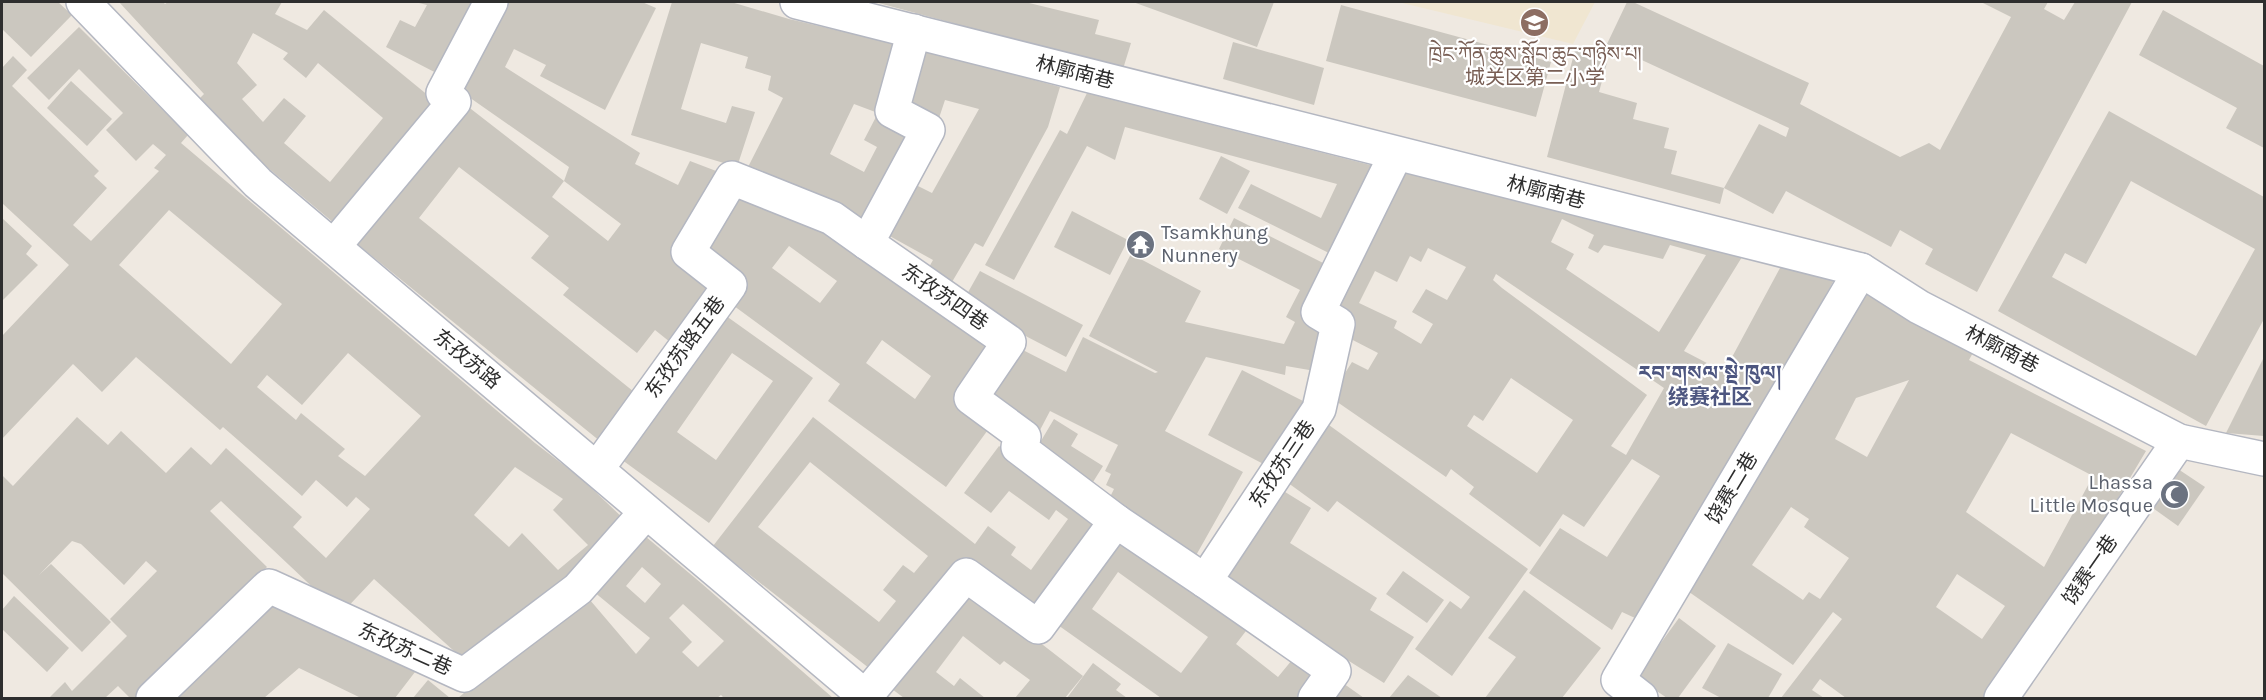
<svg xmlns="http://www.w3.org/2000/svg" width="2266" height="700" font-family="Karla,'Noto Sans SC','Noto Serif Tibetan',sans-serif">
<style>
.education{fill:#f0e6d1}
.building{fill:#cbc7bf;fill-rule:evenodd}
.lines{fill:none;stroke-linecap:round;stroke-linejoin:round}
.minor-casing{stroke:#b4b7c1;stroke-width:36}
.minor{stroke:#fff;stroke-width:33}
.labels{text-anchor:middle;dominant-baseline:central;stroke-width:4.5;stroke-linejoin:round;paint-order:stroke}
.education-label{font-size:20px;fill:#785e54;stroke:#fff}
.street-label{font-size:20px;fill:#2e2e2e;stroke:#fff}
.worship-label{font-size:20px;fill:#5b616d;stroke:#fff;text-anchor:start}
.neighbourhood-label{font-size:21px;font-weight:bold;fill:#4d5680;stroke:#fff}
</style>
<rect width="100%" height="100%" fill="#efe9e1"/>
<polygon class="education" points="1398,2 1595,2 1573,44"/>
<g class="building">
<polygon points="2,2 58,2 72,15 31,57 2,29"/>
<path d="M119,2h44l2,2 3,-2h114l-7,12 32,16 17,-20 117,96 -101,122 -97,-81 -44,-48 5,-5zM253,33l35,20 -5,6 23,19 12,-15 65,55 -53,64 -46,-39 22,-27 -22,-18 -21,24 -21,-23 15,-14 -20,-22z"/>
<polygon points="415,2 485,2 446,78 386,47 400,20 415,27 427,5"/>
<polygon points="500,2 642,2 656,8 605,110 540,76 546,65 514,49 505,67 640,153 635,164 678,185 690,161 724,174 678,257 719,289 675,346 655,330 637,353 563,295 569,288 531,258 549,236 459,167 419,218 644,400 606,446 351,239 462,102 564,181 552,197 608,241 621,224 564,181 569,167 456,88"/>
<path d="M672,2h59l58,17 112,26 -21,69 39,20 -52,97 -121,-60 37,-73 -15,-8 3,-14 -26,-8 3,-11 -47,-14 -20,66 45,14 6,-17 23,6 -18,55 -106,-32zM854,104l24,9 -14,27 13,7 -13,25 -34,-18z"/>
<polygon points="875,2 1025,2 1099,20 1095,34 1131,43 1123,69"/>
<polygon points="1133,2 1274,2 1257,47"/>
<polygon points="1627,2 1633,2 1809,83 1800,104 1900,157 1929,143 1940,150 2011,17 1981,2 2048,2 2044,9 2064,20 2075,2 2132,2 1977,292 1925,264 1933,249 1900,230 1891,247 1786,191 1773,214 1724,188 1759,124 1786,137 1789,128 1607,44"/>
<polygon points="1341,5 1551,62 1536,117 1326,61"/>
<polygon points="2163,10 2264,66 2264,148 2226,128 2237,108 2139,55"/>
<path d="M79,27l109,108 -7,8 354,300 47,36 46,44 -107,105 -11,-8 -46,40 -90,-81 -33,35 -120,-113 -11,10 57,56 -130,131h-7l-12,-12 -13,12h-56l16,-16 7,9 55,-55 -17,-17 47,-48 -11,-10 -22,24 -43,-41 -9,-3 -33,34 12,-11 60,58 -29,30 -80,-79v-98l11,11 64,-69 31,28 13,-14 45,42 25,-26 20,18 15,-17 76,69 -9,10 33,31 44,-49 -14,-12 -9,10 -31,-27 -14,16 -79,-69 -3,3 -84,-73 -34,35 -29,-28 -71,75v-103l67,-71 -67,-62v-135l11,-12 14,14 -15,16 87,85 -5,5 13,12 -34,37 18,16 68,-70 -5,-3 12,-13 -13,-11 -17,17 -30,-31 17,-17 -44,-44 -30,31 -22,-22zM169,210l113,94 -51,60 -112,-99zM348,353l73,63 -56,60 -27,-20 7,-7 -44,-36 -5,7 -39,-33 10,-12 35,30zM515,467l48,32 -10,11 35,35 -30,25 -36,-37 -13,14 -35,-32z"/>
<polygon points="1233,42 1324,68 1314,105 1223,79"/>
<polygon points="923,50 1060,87 1048,127 983,247 975,243 952,282 928,269 933,260 877,229 904,179 932,193 979,109 945,100 937,124 903,114"/>
<polygon points="1575,50 1608,59 1599,92 1637,103 1633,119 1669,128 1664,148 1677,151 1671,174 1724,188 1720,204 1547,157"/>
<polygon points="71,81 112,119 87,146 47,108"/>
<polygon points="1087,93 1374,166 1339,258 1238,208 1251,184 1321,218 1337,184 1125,127 1115,160 1087,146 1014,280 985,265 1060,130 1067,134"/>
<path d="M2109,111l155,86v122l-58,107 -208,-115zM2131,181l124,68 -59,107 -144,-79 13,-24 21,11z"/>
<polygon points="1221,156 1250,171 1227,214 1199,199"/>
<path d="M1394,163l348,94 -58,94 40,21 63,-117 47,25 -123,229 -76,109 -13,-6 -10,18 -83,-57 31,-45 47,29 53,-81 -28,-17 -48,68 -21,-13 -23,33 -71,-53 5,-7 -23,-18 -5,8 -116,-80 22,-35 16,8 10,-17 -35,-18 -19,-31zM1562,219l32,16 -6,13 10,5 6,-8 59,14 7,-14 36,10 -47,77 -93,-63 8,-15 -23,-12zM1428,248l38,19 -19,33 -21,-11 -14,23 21,12 -12,20 -27,-16 3,-7 -38,-18 16,-32 22,11 13,-26 11,6zM1496,274l168,114 -38,67 -15,-9 36,-51 -145,-107 -9,-8zM1511,378l62,42 -36,53 -70,-47 7,-11 9,6z"/>
<path d="M736,186l34,25 6,-8 24,8 201,134 -40,55 32,23 -47,64 -118,-86 12,-17 -110,-81 -37,-58zM789,246l48,35 -17,22 -48,-35zM882,340l49,36 -16,23 -49,-36z"/>
<polygon points="1072,211 1128,240 1110,275 1054,247"/>
<polygon points="2,218 32,246 26,254 38,265 2,301"/>
<polygon points="1234,218 1335,269 1315,371 1286,366 1285,375 1206,357 1165,431 1243,472 1194,559 1107,503 1114,489 1106,485 1111,474 1105,471 1118,445 1050,411 1039,432 983,404 1013,345 1066,372 1083,337 1155,373 1158,372 1089,336 1131,254 1201,291 1185,322 1284,344 1295,322 1286,317 1300,290 1219,249"/>
<polygon points="980,271 1083,325 1066,357 962,303"/>
<path d="M1865,287l110,62 -6,11 177,91 -79,133 -79,114h-142l-26,-19 -8,11 12,8h-43l61,-79 -9,-7 -40,53 -111,-78zM1909,380l-42,77 -32,-18 21,-41zM2011,433l82,43 -49,91 -78,-55zM1791,507l18,12 -5,8 45,31 -29,41 -11,-7 -6,8 -51,-35zM1957,574l48,32 -23,33 -46,-32z"/>
<path d="M722,313l91,65 -104,145 -91,-66zM732,353l41,28 -57,79 -39,-28z"/>
<polygon points="2264,357 2264,436 2226,433"/>
<polygon points="1242,370 1307,403 1273,469 1208,435"/>
<path d="M813,417l162,127 13,-18 28,21 -5,8 20,15 37,-51 -12,-9 -7,10 -40,-29 -18,22 -27,-20 35,-47 110,82 -67,91 -79,-60 -89,113 -161,-126zM810,462l118,94 -14,17 -11,-8 -20,25 13,11 -17,21 -121,-95z"/>
<polygon points="1054,419 1078,434 1071,446 1103,466 1088,490 1032,456"/>
<polygon points="1322,420 1528,569 1452,676 1415,649 1450,601 1461,609 1470,597 1337,501 1328,512 1280,477"/>
<polygon points="2169,463 2205,487 2178,526 2143,501"/>
<polygon points="1277,487 1311,508 1290,543 1377,598 1370,610 1414,637 1384,683 1218,579"/>
<path d="M1111,529l138,98 -13,17 42,33 14,-17 25,20 -14,18h-142l-113,-80zM1118,572l90,65 -27,36 -89,-64z"/>
<path d="M639,531l62,52 132,115h-109l-3,-3 -4,3h-259l126,-105 52,61 14,-16 -62,-51zM642,567l19,17 -16,19 -19,-17zM683,604l41,37 -26,26 -16,-15 10,-10 -23,-24z"/>
<polygon points="1403,571 1444,600 1427,623 1386,594"/>
<polygon points="966,585 1083,676 1065,698 1015,698 1030,680 1004,661 1000,665 963,636 936,672 954,686 960,678 985,698 904,698 888,686"/>
<polygon points="1524,590 1601,648 1562,698 1485,698 1516,657 1488,638"/>
<polygon points="14,596 69,648 47,672 2,629 2,610"/>
<polygon points="276,602 415,672 395,698 361,698 299,668 264,698 166,698"/>
<polygon points="1679,618 1716,646 1678,698 1667,698 1636,677"/>
<polygon points="1728,643 1782,674 1768,698 1721,698 1702,688"/>
<polygon points="1093,663 1121,684 1116,690 1127,698 1067,698"/>
<polygon points="1408,675 1442,698 1389,698"/>
<polygon points="428,680 450,698 413,698"/>
<polygon points="1340,681 1364,698 1328,698"/>
</g>
<g class="lines">
<defs>
<g id="minor">
<polyline points="83,2 258,183 867,698"/>
<polyline points="797,2 1861,270 1919,307 2179,441 2264,459"/>
<polyline points="914,31 892,111 928,130 867,243 1009,342 971,398 1024,437 1018,447 1116,521 1205,581"/>
<polyline points="334,246 454,102 443,93 491,2"/>
<polyline points="597,469 730,285 688,252 732,178 832,218 867,243"/>
<polyline points="865,697 966,575 1038,627 1116,521"/>
<polyline points="153,698 269,586 464,675 578,589 646,512"/>
<polyline points="1315,698 1334,671 1205,581 1319,409 1338,324 1318,312 1396,154"/>
<polyline points="1641,698 1618,680 1861,270"/>
<polyline points="2001,698 2179,441"/>
</g>
</defs>
<use href="#minor" class="minor-casing"/>
<use href="#minor" class="minor"/>
</g>
<defs>
<symbol id="school-disc" viewBox="-11 -11 22 22"><circle r="9.5" fill="#8d6e63" stroke="#fff"/><path d="M0-5L7-2L0 1L-7-2ZM-4 1L0 2.5L4 1V4Q0 6-4 4Z" fill="#fff"/></symbol>
<symbol id="temple-disc" viewBox="-11 -11 22 22"><circle r="9.5" fill="#6b7280" stroke="#fff"/><path d="M0-6L5-2H3V0L6.5 2.5H4V6H1.5V3h-3V6H-4V2.5H-6.5L-3 0V-2H-5Z" fill="#fff"/></symbol>
<symbol id="mosque-disc" viewBox="-11 -11 22 22"><circle r="9.5" fill="#6b7280" stroke="#fff"/><path d="M3.5-4.9A6 6 0 1 0 3.5 4.9A5 5 0 1 1 3.5-4.9Z" fill="#fff"/></symbol>
</defs>
<g fill-rule="evenodd">
<use href="#school-disc" x="1518" y="6" width="33" height="33"/>
<use href="#temple-disc" x="1124" y="228" width="33" height="33"/>
<use href="#mosque-disc" x="2158" y="478" width="33" height="33"/>
</g>
<g class="labels">
<g class="education-label">
<text x="1535" y="54">ཁྲེང་ཀོན་ཆུས་སློབ་ཆུང་གཉིས་པ།<tspan x="1535" dy="23">城关区第二小学</tspan></text>
</g>
<g class="street-label">
<text transform="translate(1075 72) rotate(14)">林廓南巷</text>
<text transform="translate(1546 192) rotate(14)">林廓南巷</text>
<text transform="translate(945 297) rotate(35)">东孜苏四巷</text>
<text transform="translate(685 347) rotate(-54)">东孜苏路五巷</text>
<text transform="translate(2002 349) rotate(27)">林廓南巷</text>
<text transform="translate(467 359) rotate(40)">东孜苏路</text>
<text transform="translate(1282 464) rotate(-56)">东孜苏三巷</text>
<text transform="translate(1732 488) rotate(-59)">饶赛二巷</text>
<text transform="translate(2090 570) rotate(-55)">饶赛一巷</text>
<text transform="translate(405 649) rotate(24)">东孜苏二巷</text>
</g>
<g class="worship-label">
<text x="1161" y="232">Tsamkhung<tspan x="1161" dy="23">Nunnery</tspan></text>
<text x="2153" y="482" text-anchor="end">Lhassa<tspan x="2153" dy="23">Little Mosque</tspan></text>
</g>
<g class="neighbourhood-label">
<text x="1710" y="373">རབ་གསལ་སྡེ་ཁུལ།<tspan x="1710" dy="24">绕赛社区</tspan></text>
</g>
</g>
<rect width="2266" height="700" fill="none" stroke="#2e2e2e" stroke-width="6"/>
</svg>
